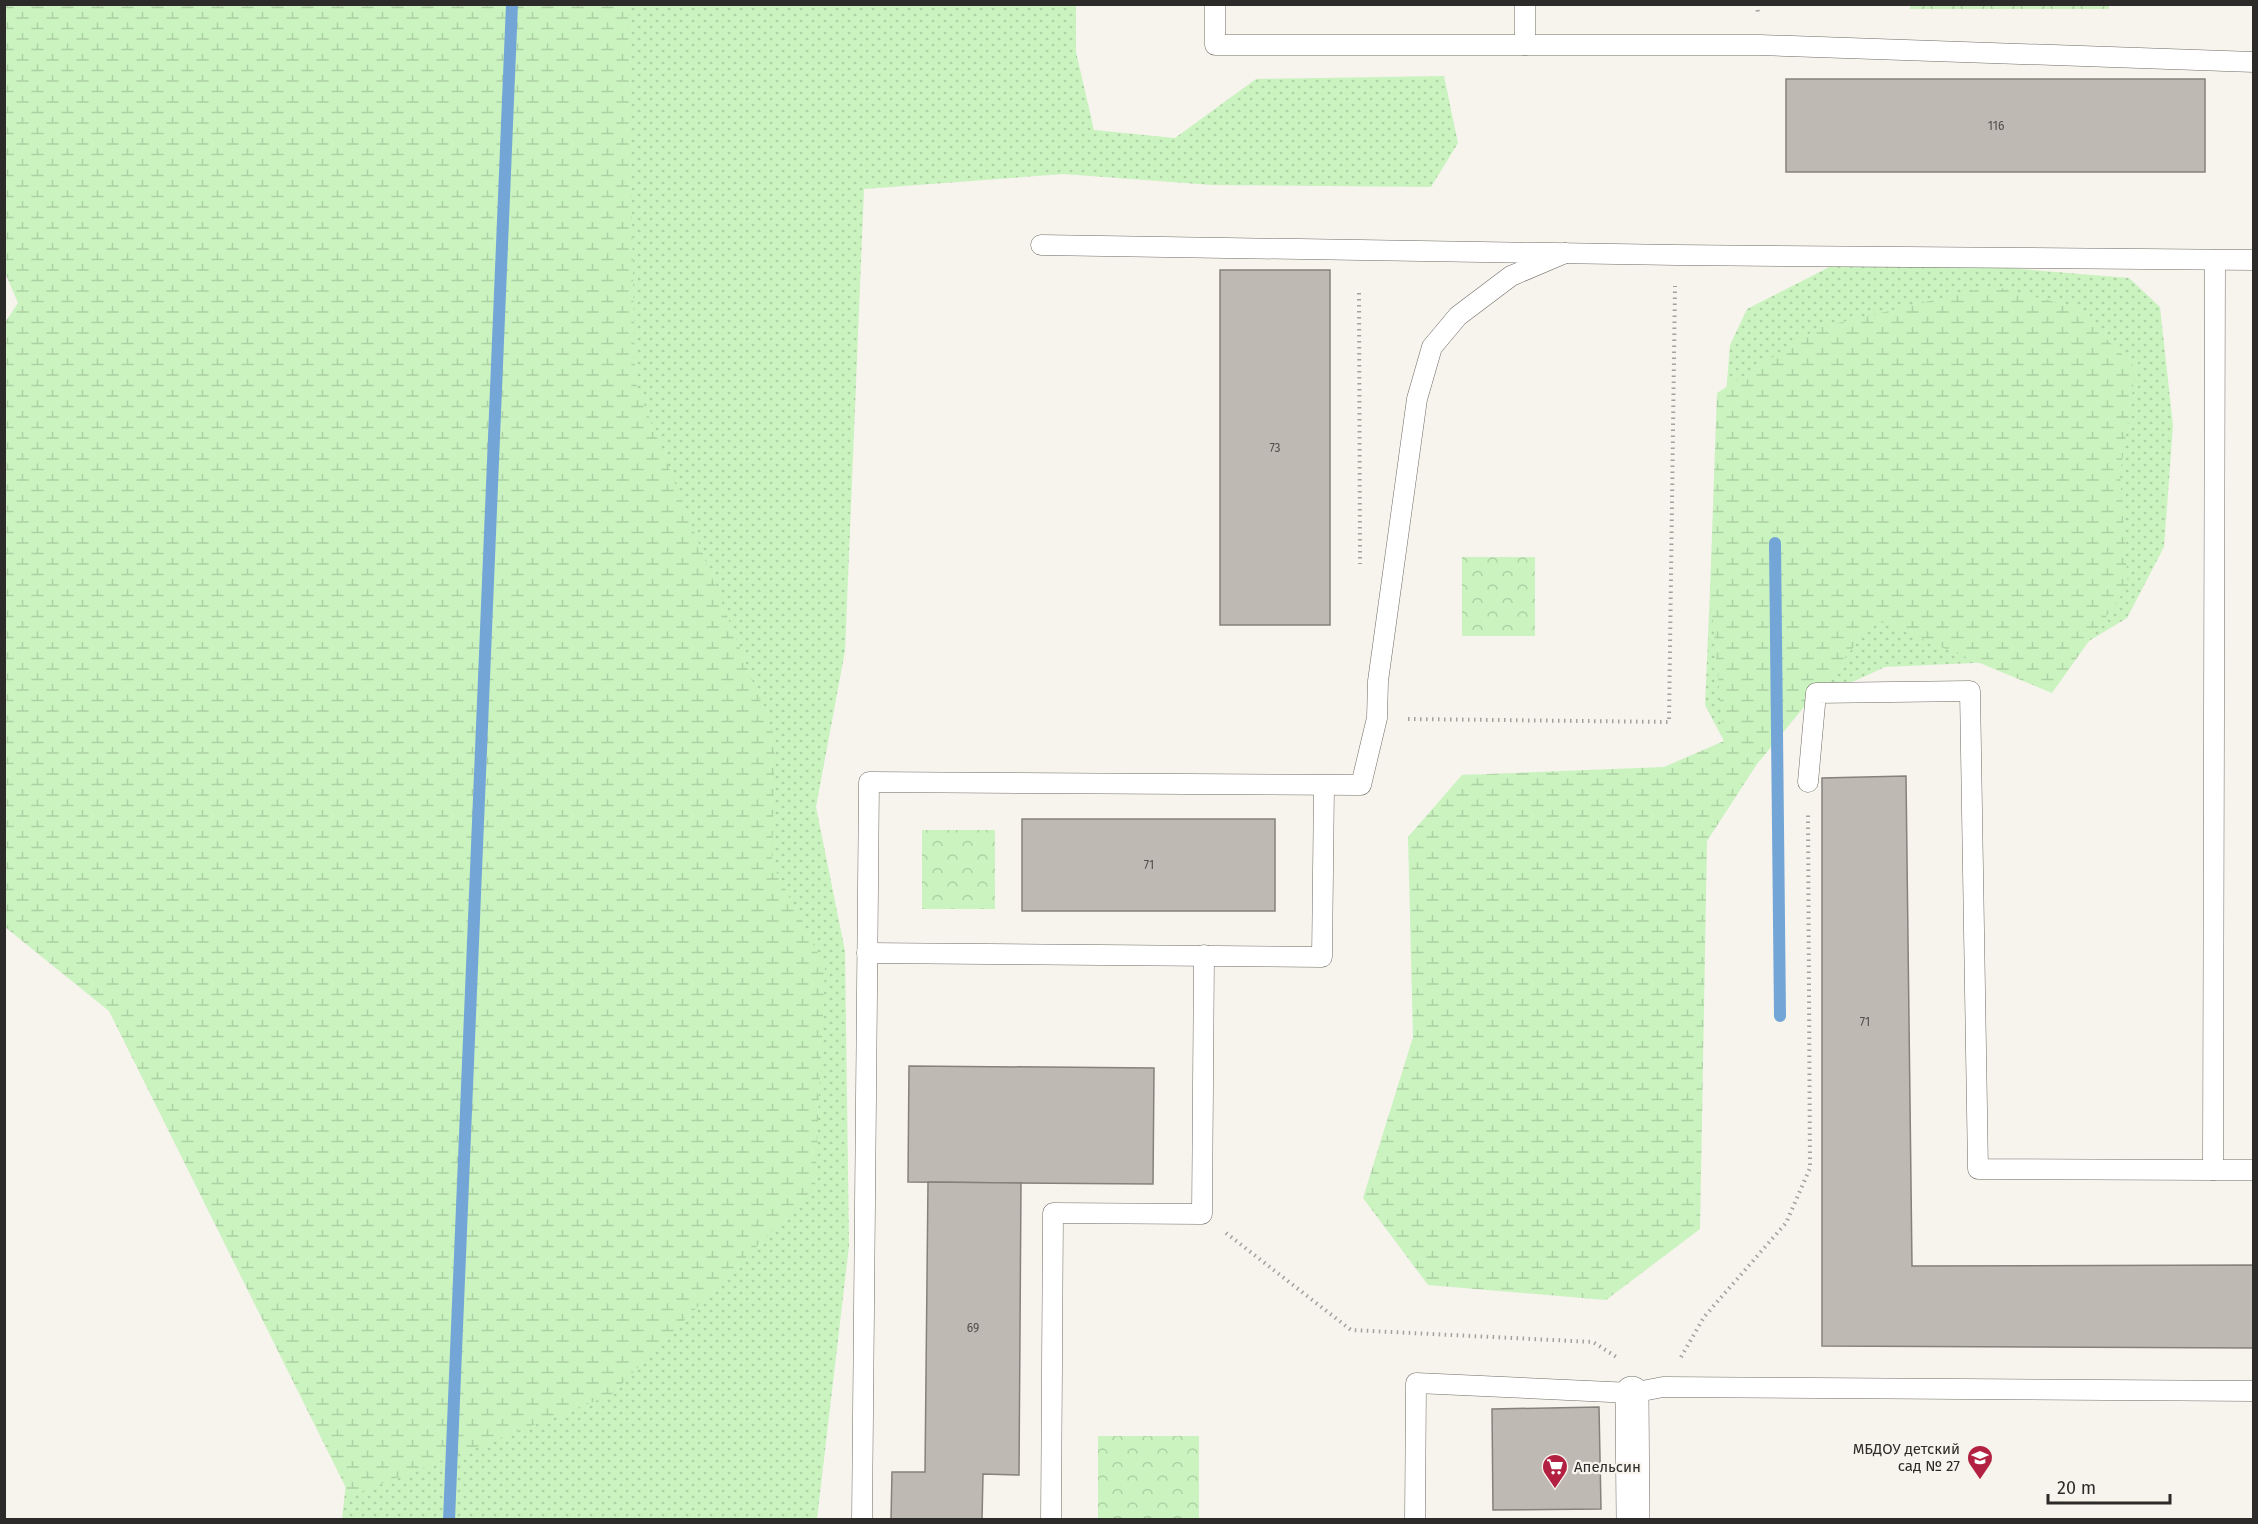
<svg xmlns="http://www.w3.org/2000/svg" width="2258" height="1524" font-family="'Fira Sans',sans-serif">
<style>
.grass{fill:url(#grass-dots)}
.wetland{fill:url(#wetland-marsh)}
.park{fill:url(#park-crowns)}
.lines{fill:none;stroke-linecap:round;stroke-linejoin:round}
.stream{stroke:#73a5d6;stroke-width:12}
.building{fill:#bebab3;stroke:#85817b;stroke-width:1.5}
.lane-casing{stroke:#706c66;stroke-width:21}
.street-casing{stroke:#706c66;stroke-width:34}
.path{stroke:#a4a09c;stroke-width:4;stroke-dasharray:1.5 4.5;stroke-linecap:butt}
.lane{stroke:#fff;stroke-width:20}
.street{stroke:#fff;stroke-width:33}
.labels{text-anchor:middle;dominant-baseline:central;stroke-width:4.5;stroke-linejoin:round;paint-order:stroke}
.number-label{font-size:12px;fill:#514f4c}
.poi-label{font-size:15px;fill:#2d2b29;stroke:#f7f3ed;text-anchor:end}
</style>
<defs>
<pattern id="grass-dots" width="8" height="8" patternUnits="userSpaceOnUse" patternTransform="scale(1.5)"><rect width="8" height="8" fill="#caf3c0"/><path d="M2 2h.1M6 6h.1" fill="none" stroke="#aed0a5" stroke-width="1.8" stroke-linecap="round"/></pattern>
<pattern id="wetland-marsh" width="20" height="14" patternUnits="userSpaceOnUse" patternTransform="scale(1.5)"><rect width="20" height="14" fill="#caf3c0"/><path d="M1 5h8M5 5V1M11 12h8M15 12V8" fill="none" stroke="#aed0a5"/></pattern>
<pattern id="park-crowns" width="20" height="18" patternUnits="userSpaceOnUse" patternTransform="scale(1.5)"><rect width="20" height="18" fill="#caf3c0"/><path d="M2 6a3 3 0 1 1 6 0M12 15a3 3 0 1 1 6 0" fill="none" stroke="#aed0a5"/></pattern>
</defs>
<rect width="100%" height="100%" fill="#f7f3ed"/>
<g class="grass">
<polygon points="5,5 1076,5 1076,52 1094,130 1175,138 1256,79 1444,76 1458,143 1431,187 1212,185 1064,174 864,189 845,651 816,807 845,951 849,1246 817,1519 342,1519 362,1337 96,288"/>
<polygon points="1853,255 2129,278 2160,307 2173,426 2164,547 2127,618 2059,659 1885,667 1724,741 1705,705 1710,591 1730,345 1747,309"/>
</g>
<g class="wetland">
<polygon points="5,4 628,5 635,381 775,738 772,863 825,968 815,1187 611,1395 350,1496 109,1011 5,927 4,324 18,303 4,270"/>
<polygon points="1992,286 2074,307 2136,368 2120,475 2128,586 2052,693 1876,620 1757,764 1707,841 1700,1229 1606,1300 1428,1285 1363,1198 1413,1037 1408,837 1462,775 1664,767 1724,741 1710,591 1717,393 1818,328"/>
</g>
<g class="park">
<polygon points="2109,5 2109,9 1910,9 1910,4"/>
<rect x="1462" y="557" width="73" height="79"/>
<rect x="922" y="830" width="73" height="79"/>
<rect x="1098" y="1436" width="101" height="83"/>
</g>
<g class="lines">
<g class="stream">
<polyline points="1775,543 1780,1016"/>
<polyline points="449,1520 512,4"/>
</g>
</g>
<g class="building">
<rect x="1786" y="79" width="419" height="93"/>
<rect x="1220" y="270" width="110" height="355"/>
<polygon points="1906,776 1912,1266 2254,1265 2254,1348 1822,1346 1822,778"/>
<rect x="1022" y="819" width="253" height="92"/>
<polygon points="909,1066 1154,1068 1153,1184 908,1182"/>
<polygon points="928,1182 1021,1183 1019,1475 983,1474 982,1520 891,1520 892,1472 925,1472"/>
<polygon points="1599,1407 1601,1509 1493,1510 1492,1409"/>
</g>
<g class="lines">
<defs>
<g id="lane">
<polyline points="1215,4 1215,45 1525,45"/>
<polyline points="1525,4 1525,45 1760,45 2254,62"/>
<polyline points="1041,245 1676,255 2254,260"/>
<polyline points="2215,260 2213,1170 2254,1170"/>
<polyline points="1808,782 1816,693 1970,691 1978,1169 2213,1170"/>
<polyline points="867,953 1322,957 1324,786"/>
<polyline points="862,1520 869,782 1361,785 1377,718 1378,681 1417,399 1432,347 1458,316 1511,276 1565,253"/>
<polyline points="1051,1520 1053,1213 1202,1214 1204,955"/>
<polyline points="1415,1520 1416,1383 1632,1393 1663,1387 2254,1391"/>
</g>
<polyline id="street" points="1632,1393 1633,1520"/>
</defs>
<use href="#lane" class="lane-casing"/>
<use href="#street" class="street-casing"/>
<g class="path">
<polyline points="1757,4 1758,14"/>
<polyline points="1359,293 1360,564"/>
<polyline points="1408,719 1669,722 1675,286"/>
<polyline points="1226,1233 1351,1330 1593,1342 1618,1358"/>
<polyline points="1681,1357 1704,1317 1786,1223 1810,1168 1808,813"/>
</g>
<use href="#lane" class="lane"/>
<use href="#street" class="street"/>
</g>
<defs>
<symbol id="school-pin" viewBox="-11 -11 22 30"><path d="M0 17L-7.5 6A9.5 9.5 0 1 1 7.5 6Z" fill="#b32142" stroke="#f7f3ed"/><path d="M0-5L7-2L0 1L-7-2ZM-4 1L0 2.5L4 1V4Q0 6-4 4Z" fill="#fff"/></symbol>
<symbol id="supermarket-pin" viewBox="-11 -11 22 30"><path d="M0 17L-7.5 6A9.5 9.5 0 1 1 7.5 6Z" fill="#b32142" stroke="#f7f3ed"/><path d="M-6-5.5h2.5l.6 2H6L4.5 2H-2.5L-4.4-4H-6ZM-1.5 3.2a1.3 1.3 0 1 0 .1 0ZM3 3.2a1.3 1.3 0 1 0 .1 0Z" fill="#fff"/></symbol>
</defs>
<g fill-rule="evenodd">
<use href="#school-pin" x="1965" y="1443" width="30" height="40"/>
<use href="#supermarket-pin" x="1540" y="1452" width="30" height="40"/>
</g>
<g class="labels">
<g class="number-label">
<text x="1996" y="126">116</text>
<text x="1275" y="448">73</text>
<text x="1149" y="865">71</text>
<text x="1865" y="1022">71</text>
<text x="973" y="1328">69</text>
</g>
<g class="poi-label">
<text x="1960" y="1449">МБДОУ детский<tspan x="1960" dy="17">сад № 27</tspan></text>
<text x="1574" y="1467" text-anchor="start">Апельсин</text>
</g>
</g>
<rect width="2258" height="1524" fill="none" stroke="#2d2b29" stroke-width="12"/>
<path d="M2048 1494v9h122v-9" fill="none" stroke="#2d2b29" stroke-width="3"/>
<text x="2057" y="1494" font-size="18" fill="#2d2b29" stroke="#f7f3ed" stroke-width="4.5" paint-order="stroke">20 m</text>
</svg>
